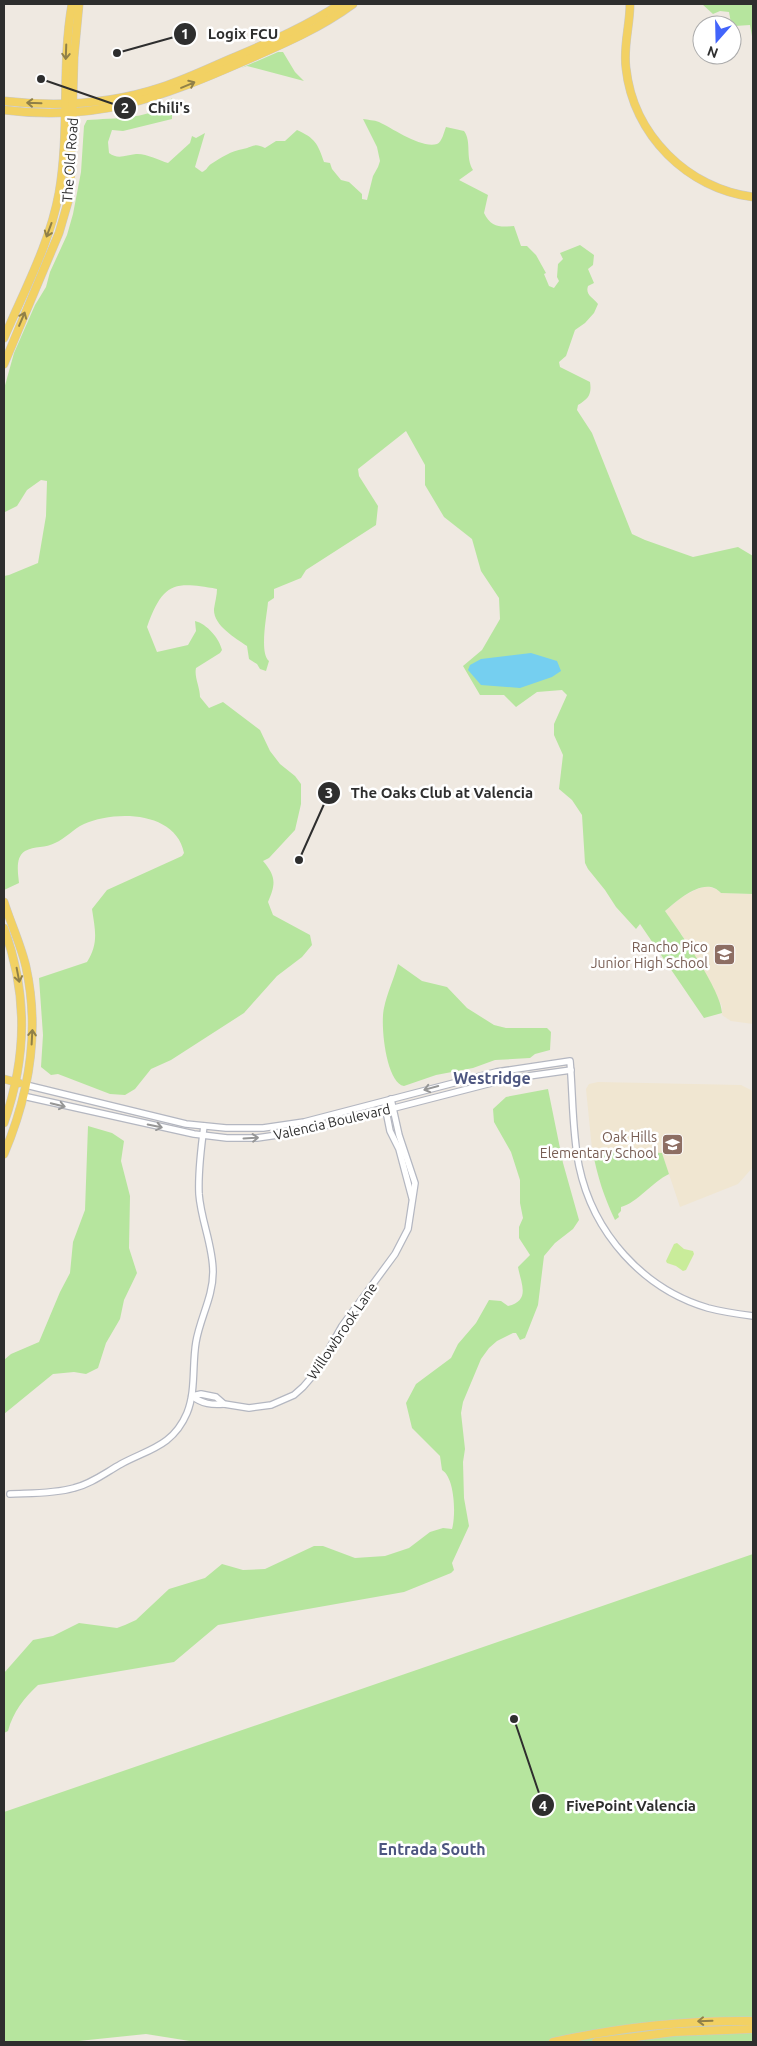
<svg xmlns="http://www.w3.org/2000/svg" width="757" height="2046" font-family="Ubuntu,sans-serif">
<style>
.education{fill:#f0e6d1}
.green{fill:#b6e59e}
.pitch{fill:#c9ec9a}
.water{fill:#75cff0}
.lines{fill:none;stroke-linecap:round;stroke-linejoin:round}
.minor-casing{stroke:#b4b7c1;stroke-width:8}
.major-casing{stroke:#c9c9c9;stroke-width:9}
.minor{stroke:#fff;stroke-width:5.5}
.major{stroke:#f2d163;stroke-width:8}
.oneway{stroke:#908048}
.oneway2{stroke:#969696}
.labels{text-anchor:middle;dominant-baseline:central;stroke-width:5;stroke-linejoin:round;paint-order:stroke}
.street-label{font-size:14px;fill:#2e2e2e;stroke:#fff}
.education-label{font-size:14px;fill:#785e54;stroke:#fff;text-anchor:end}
.quarter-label{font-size:16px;font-weight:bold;fill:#4d5680;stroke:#fff}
.leader{fill:none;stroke:#2e2e2e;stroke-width:2}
.callout-dot{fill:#2e2e2e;stroke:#fff;stroke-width:2}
.mark-label{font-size:15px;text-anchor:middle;font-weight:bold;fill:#fff}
.callout-label{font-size:15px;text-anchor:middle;font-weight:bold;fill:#2e2e2e;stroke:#fff;stroke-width:5;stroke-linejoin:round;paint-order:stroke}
</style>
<rect width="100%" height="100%" fill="#efe9e1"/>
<g class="education">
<polygon points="707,886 718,890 721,893 753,894 753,1024 731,1021 722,1015 722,1006 691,948 665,911 682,897 695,890"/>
<polygon points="598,1082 741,1085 753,1091 753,1167 738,1184 680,1207 662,1153 592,1149 586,1089 589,1084"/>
</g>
<g class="green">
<polygon points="702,4 753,4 753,42 750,25 735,26 731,23 729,12 720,11 713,14"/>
<polygon points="278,52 283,52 295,72 304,81 247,66 241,68"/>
<path d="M172,98v21l-49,12 -11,-1 -4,12 1,11c9,7 17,2 27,1 9,-1 23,6 32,9l22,-20 2,-7 4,2 9,-5 -10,34 7,5c5,-2 5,-5 9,-8 11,-7 20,-13 32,-15 10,-2 11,-7 22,-1l11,-7h9l12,-11c18,8 21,14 27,32l6,1 2,6 9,11 8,2 13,12v5l5,1 6,-24 5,-9 2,-6 -3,-14 -14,-28c5,1 11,1 16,3 13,6 43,27 58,22 5,-2 7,-12 9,-17l18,4c8,11 1,26 9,39l-14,10 29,15 -4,18c7,15 17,14 30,13l7,20h6l9,9 10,18 -2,1 5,12 5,2 5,-7 -2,-4 1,-13 5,-5 -3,-6 20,-8 14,10 -1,10 -5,4 6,14 -6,3c-3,9 5,11 10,18l-4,9 -9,10 -10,7 -9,26 -7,6 1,5 30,15c2,13 -2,17 -12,23l-1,5 15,23 40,101 13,6 48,17 45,-10 15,9v338l-32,-1c-16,-18 -43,7 -56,18 14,20 57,80 57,102l-18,5 -64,-94 -4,5 -20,-22 -11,-17 -17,-21 -3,-6 -3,-48 -10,-15 -13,-11 4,-34 -9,-20v-11l13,-29 -5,-5 -25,2 -21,15 -12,-12h-24l-17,-29 19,-16 18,-31 -1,-21 -18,-27 -9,-32 -28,-22 -19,-32v-20l-19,-34 -48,38 1,7 19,30 -2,19 -70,45 -5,8 -27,11v9l-6,4c-1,13 -9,51 1,59l-3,10 -6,-2 -3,-5 -8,-5 -2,-13c-12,-8 -34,-21 -33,-37 1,-7 3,-14 3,-20 -44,-8 -54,-6 -70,38l10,25 31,-7 8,-14 -1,-10c12,3 24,17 27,29l-2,3 -24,15c-2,9 4,19 4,29l9,11 14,-6 37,28 10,21 10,13 15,12 6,8v20l-6,26 -26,28 -6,3c13,15 13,23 5,41l5,13 37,20 2,10 -10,12 -25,19 -33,37 -73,47 -20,9 -16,20 -10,6 -15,-1 -52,-20 -7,1 -10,-8 2,-32 -4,-57 48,-16c12,-19 8,-32 5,-53l15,-19 75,-34 2,-3c-8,-42 -69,-43 -100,-29 -11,5 -19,15 -29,19 -9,5 -21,3 -30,8 -10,6 -7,22 -6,32l-15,7v-314l5,-1 29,-12 8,-47 1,-35 -6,-1 -14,10 -10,16 -12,6 -1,-123 10,-36 21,-48 11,-18 4,-15 17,-37 6,-21 8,-42 3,-46 3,-6c25,-2 71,0 85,-22z"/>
<path d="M398,964l24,17 25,6 20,21 27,17 12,3h41l4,4 -1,18 -15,4 -5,4 -35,2 -22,8 -37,7 -32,11c-18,-3 -24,-62 -20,-78 3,-15 10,-29 14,-44z"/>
<path d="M548,1089l15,74 16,57 -6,9 -18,14 -11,13 -6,49 -13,33 -5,2 -4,-7h-3l-16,8 -8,7 -8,11 -18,43 -2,11 4,36 -2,13 1,36 5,28 -17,37 2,7 -3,3 -47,19 -186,33 -44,37 -136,23c-14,13 -25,27 -30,46l-4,2v-60l29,-33 20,-4 26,-13 38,5 8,-3 11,-5 33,-31 36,-11 17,-14 21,6 22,-1 49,-23h9l32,12 30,-2 24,-8 21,-16 13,-4 9,1c4,-14 3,-51 -10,-59l-2,-14 -28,-28 -6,-25 10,-19 35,-26 7,-14 18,-21 13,-23 12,1 7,5c23,-6 13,-22 10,-39l12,-12 -11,-17v-11l4,-9 -3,-15v-23l-9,-28 -17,-30 -1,-13 13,-12z"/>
<polygon points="88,1126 112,1133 124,1141 121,1161 130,1196 129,1248 137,1273 124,1300 120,1319 106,1343 98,1368 86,1374 74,1372 53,1374 4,1414 4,1360 11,1354 39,1342 60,1292 70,1273 73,1242 85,1210"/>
<path d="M592,1149l70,4 7,21c-17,8 -32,29 -48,33v4l-3,3 1,3 -4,3c-12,-26 -17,-42 -23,-71z"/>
<polygon points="753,1554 753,2042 196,2042 146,2034 69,2042 4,2042 4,1812"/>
</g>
<polygon class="pitch" points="677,1243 684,1249 693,1251 694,1254 686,1270 683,1271 676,1266 667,1263 666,1261 674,1244"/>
<polygon class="water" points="531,653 557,661 561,671 552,677 520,688 481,685 468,670 470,665 481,659"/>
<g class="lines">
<defs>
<g id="minor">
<path d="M26,1085l160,39 40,4h37l41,-6 192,-50 74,-11c3,34 2,71 9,105 14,67 64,123 129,142 15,4 30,6 45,8"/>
<polyline points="23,1096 194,1134 227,1138 257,1138 305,1131 507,1079 571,1070"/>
<polyline points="385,1106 390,1131 399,1149 412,1198"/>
<polyline points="192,1396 201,1394 216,1397 224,1404 249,1408 271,1405 294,1395 303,1387 316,1372 342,1326 395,1254 408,1229 415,1183 399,1135 391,1099"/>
<path d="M192,1396c10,8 20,9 32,8"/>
<path d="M10,1494c20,-1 43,0 64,-6 17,-4 31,-15 47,-24 28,-15 52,-18 66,-51 9,-22 5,-48 9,-71 4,-24 17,-45 17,-70 0,-27 -12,-51 -14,-78 -1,-22 2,-46 5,-68"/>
</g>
<g id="major">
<path d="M630,4c0,22 -7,42 -4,64 7,67 62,121 127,129"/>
<path d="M4,101c52,6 107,3 158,-14 25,-8 49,-20 73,-30 37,-16 72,-31 105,-53"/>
<path d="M4,110c92,12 156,-12 238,-48 39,-17 77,-33 111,-58"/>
<path d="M4,338c20,-47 46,-95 55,-145 11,-63 2,-127 13,-189"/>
<polyline points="4,364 59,233 70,195 74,57 79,4"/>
<path d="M4,902c7,22 17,43 22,65 14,64 3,128 -22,187"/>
<path d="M4,928c24,66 23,129 0,195"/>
<polyline points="4,1079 19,1083"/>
<path d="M553,2042c67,-15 132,-22 200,-21"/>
<polyline points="596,2042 674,2032 753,2029"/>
</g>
</defs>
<use href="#minor" class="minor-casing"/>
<use href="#major" class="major-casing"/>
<use href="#minor" class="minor"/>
<use href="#major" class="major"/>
</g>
<defs><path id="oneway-shaft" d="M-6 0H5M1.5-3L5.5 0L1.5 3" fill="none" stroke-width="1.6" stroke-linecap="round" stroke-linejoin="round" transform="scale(1.25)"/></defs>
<g class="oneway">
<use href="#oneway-shaft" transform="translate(66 52) rotate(92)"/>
<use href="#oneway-shaft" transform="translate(188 85) rotate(-23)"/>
<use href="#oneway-shaft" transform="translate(34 103) rotate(-178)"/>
<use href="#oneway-shaft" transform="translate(49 230) rotate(110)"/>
<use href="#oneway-shaft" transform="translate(22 319) rotate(-67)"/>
<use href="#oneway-shaft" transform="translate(18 975) rotate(79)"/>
<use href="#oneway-shaft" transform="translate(32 1037) rotate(-87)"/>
<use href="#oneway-shaft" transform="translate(705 2021) rotate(178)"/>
</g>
<g class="oneway2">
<use href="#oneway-shaft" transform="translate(431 1088) rotate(165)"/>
<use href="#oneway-shaft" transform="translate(58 1105) rotate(14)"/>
<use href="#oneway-shaft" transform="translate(155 1126) rotate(12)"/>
<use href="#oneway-shaft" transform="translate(251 1138) rotate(-3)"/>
</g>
<defs>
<symbol id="school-square" viewBox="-11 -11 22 22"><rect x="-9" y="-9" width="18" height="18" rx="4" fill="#8d6e63" stroke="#fff"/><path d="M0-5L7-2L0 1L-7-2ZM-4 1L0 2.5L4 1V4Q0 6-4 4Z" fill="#fff"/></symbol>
</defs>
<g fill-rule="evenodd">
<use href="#school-square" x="712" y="942" width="25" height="25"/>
<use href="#school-square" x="660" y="1132" width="25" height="25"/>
</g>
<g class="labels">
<g class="street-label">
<text transform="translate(70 160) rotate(-86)">The Old Road</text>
<text transform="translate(332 1122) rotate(-13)">Valencia Boulevard</text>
<text transform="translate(342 1331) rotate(-56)">Willowbrook Lane</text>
</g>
<g class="education-label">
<text x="708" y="947">Rancho Pico<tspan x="708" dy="16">Junior High School</tspan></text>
<text x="657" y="1137">Oak Hills<tspan x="657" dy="16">Elementary School</tspan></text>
</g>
<g class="quarter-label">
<text x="492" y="1078">Westridge</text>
<text x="432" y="1849">Entrada South</text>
</g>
</g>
<path class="leader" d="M117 53L185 34M41 79L125 108M299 860L329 793M514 1719L543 1805"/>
<g class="callout-dot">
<circle cx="117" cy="53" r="5"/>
<circle cx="41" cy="79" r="5"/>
<circle cx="299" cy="860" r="5"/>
<circle cx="514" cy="1719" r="5"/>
<circle cx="185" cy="34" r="12"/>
<circle cx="125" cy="108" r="12"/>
<circle cx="329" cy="793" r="12"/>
<circle cx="543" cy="1805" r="12"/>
</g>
<g class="mark-label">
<text x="185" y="39">1</text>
<text x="125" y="113">2</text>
<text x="329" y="798">3</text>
<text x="543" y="1811">4</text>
</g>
<g class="callout-label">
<text x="243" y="39">Logix FCU</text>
<text x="169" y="113">Chili's</text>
<text x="442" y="798">The Oaks Club at Valencia</text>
<text x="631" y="1811">FivePoint Valencia</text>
</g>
<rect width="757" height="2046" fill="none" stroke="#2e2e2e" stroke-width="10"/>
<g transform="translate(717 40) rotate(200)"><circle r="24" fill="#ffffff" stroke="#ababab"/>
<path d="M0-4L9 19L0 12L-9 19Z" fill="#4264fb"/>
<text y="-8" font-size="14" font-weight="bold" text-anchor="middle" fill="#2e2e2e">N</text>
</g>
</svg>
